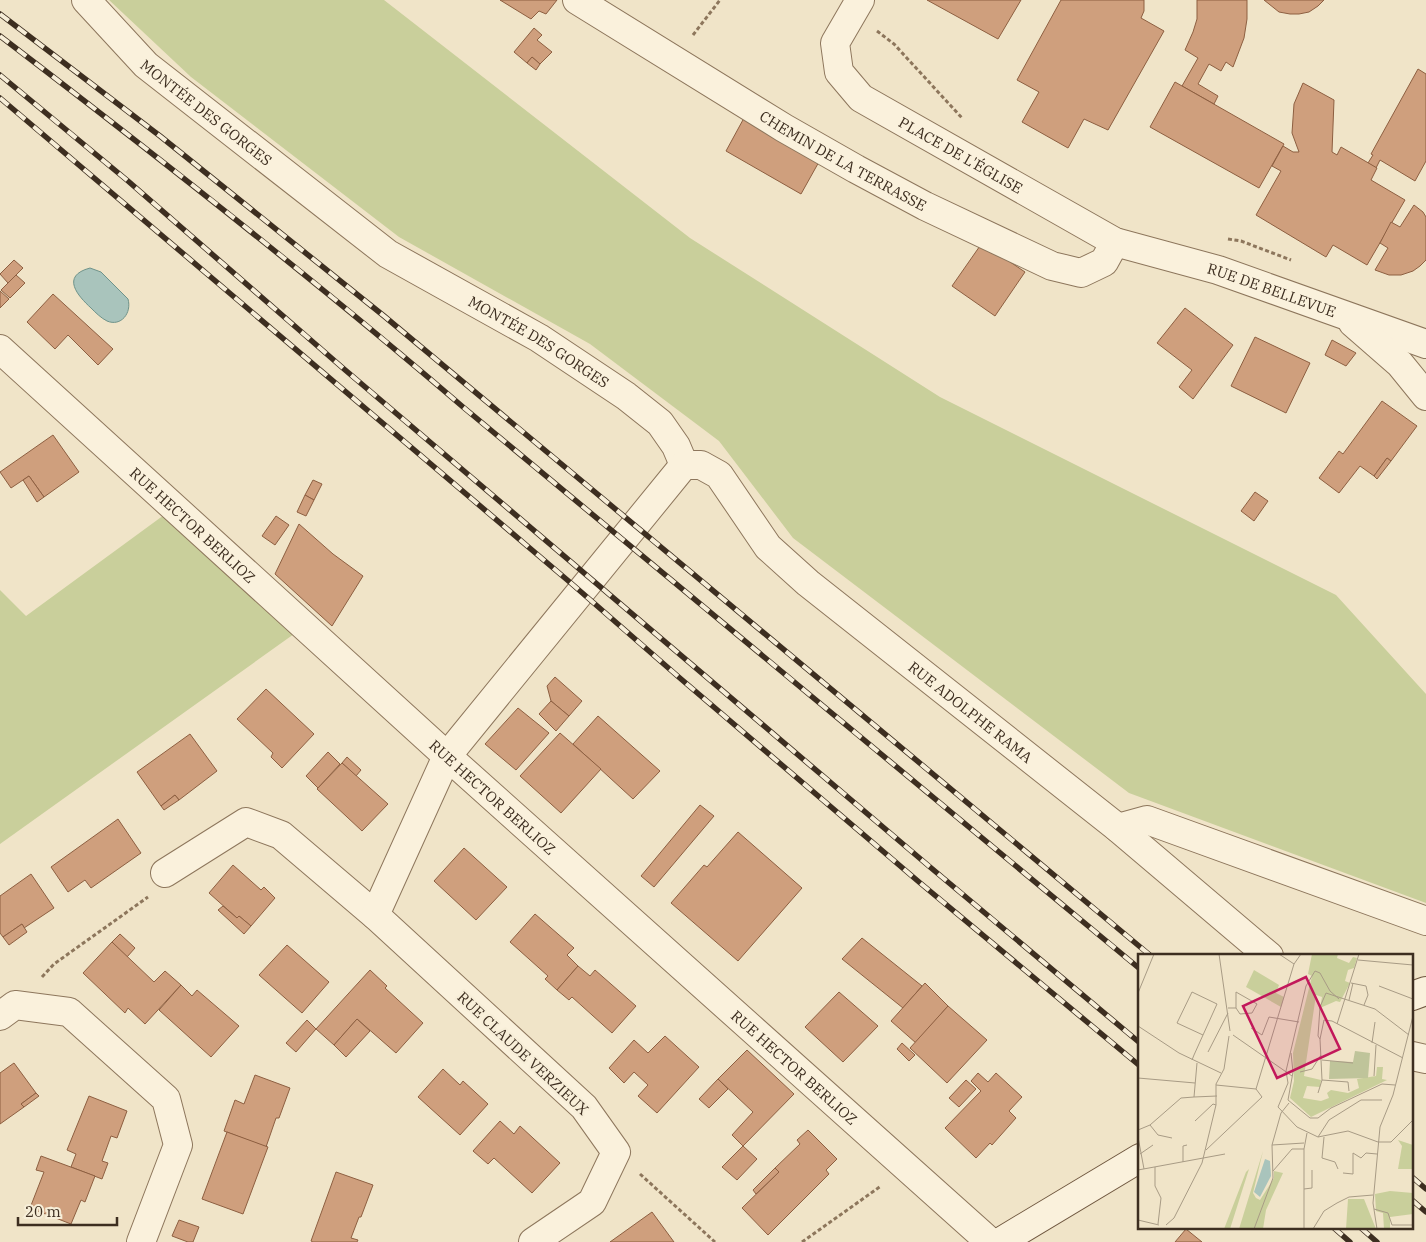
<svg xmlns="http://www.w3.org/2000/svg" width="1426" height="1242" font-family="'IBM Plex Serif',serif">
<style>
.green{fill:#c9cf9b}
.water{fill:#a9c4bc;stroke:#6f938a}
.building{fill:#cf9f7d;stroke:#8d5f41}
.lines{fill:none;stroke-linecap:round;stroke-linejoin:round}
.street-casing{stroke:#8d765c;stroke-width:30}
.secondary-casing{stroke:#6f573f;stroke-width:30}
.path{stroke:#8d765c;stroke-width:3;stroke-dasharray:4 2.5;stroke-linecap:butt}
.street{stroke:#faf1dc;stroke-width:28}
.secondary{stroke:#faf1dc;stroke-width:28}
.rail-casing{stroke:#3d2e20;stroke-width:5.5}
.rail{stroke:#f7eed8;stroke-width:4;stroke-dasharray:11;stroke-linecap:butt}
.labels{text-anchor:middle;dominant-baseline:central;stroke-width:4.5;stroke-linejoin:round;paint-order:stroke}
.street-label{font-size:15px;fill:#3d2e20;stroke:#f7eed8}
.inset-road{fill:none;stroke:#a89b85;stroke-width:1}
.view{fill:#c2185b;fill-opacity:0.15;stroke:#c2185b;stroke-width:2.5}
.inset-edge{fill:none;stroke:#3d2e20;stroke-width:2.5}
</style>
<rect width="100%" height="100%" fill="#f0e4c8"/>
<g class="green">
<polygon points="109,0 384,0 690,238 940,397 1336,595 1426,694 1426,903 1129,793 793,538 719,441 590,344 399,237 191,77"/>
<polygon points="164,515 294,634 0,844 0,590 26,616"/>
</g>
<path class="water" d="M90,268l11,4 27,27c4,14 -7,28 -21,22 -6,-3 -11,-8 -16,-13 -13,-12 -31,-32 -1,-40z"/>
<g class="building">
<polygon points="500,0 557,0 546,14 539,11 531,19"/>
<polygon points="927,0 1021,0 998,39"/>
<polygon points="1061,0 1144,0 1144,11 1141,18 1164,31 1108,130 1084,119 1068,148 1022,122 1039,92 1017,80"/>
<polygon points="1197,0 1247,0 1247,19 1244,38 1233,67 1226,62 1221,71 1209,64 1198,84 1218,96 1214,104 1182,86 1198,58 1185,50 1193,32 1197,19"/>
<polygon points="1264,0 1324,0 1318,6 1309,12 1299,14 1290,14 1279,12"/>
<polygon points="534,28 542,35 537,40 552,52 540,64 532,57 527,63 514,52"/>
<polygon points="532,57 540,64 536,70 527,63"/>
<polygon points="1418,69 1426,74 1426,161 1415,181 1380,160 1376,168 1368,163 1373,155 1371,154"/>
<polygon points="1175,82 1284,144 1259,188 1150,127"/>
<polygon points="1303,83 1334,100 1332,152 1337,155 1341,147 1377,168 1371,180 1405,200 1367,265 1333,245 1326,257 1256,215 1281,171 1272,166 1283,146 1293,152 1299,152 1292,133 1294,104"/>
<polygon points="744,118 820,160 801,194 726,151"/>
<polygon points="1414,205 1423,212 1426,217 1426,260 1420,266 1413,271 1401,275 1389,275 1375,270 1388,248 1380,243 1391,222 1400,227"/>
<polygon points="982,243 1025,272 995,316 952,286"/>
<polygon points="14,260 23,268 8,283 0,274"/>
<polygon points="16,275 25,283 10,298 1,290"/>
<polygon points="0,291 9,299 0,308"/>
<polygon points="53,294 113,349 98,365 68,335 55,349 27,322"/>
<polygon points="1185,308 1233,345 1193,399 1179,387 1192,370 1157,343"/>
<polygon points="1255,337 1310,363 1286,413 1231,386"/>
<polygon points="1332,340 1356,353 1346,366 1325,355"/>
<polygon points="1382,401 1417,426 1391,461 1387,458 1374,476 1360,466 1339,493 1319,478 1339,451 1343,454"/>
<polygon points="53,435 79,472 44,497 29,476 11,488 0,472"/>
<polygon points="1387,458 1391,461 1377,479 1374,476"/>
<polygon points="29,476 44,497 37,502 23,480"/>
<polygon points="313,480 322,484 314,500 305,495"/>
<polygon points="1255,492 1268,501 1254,521 1241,511"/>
<polygon points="305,495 314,500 306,516 297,512"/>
<polygon points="276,516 289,525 275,545 262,536"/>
<polygon points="299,524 333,554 363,576 332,626 275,574"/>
<polygon points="555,677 582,701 569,716 551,701 547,686"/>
<polygon points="266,689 314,734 282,768 271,757 273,753 237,719"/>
<polygon points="551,701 569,716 556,731 539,714"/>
<polygon points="518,708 549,733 516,770 485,744"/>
<polygon points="598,716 660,771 633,799 573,744"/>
<polygon points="560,733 601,769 561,813 520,776"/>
<polygon points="190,734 217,771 179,800 175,795 161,806 137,772"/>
<polygon points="328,752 340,764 318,788 306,776"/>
<polygon points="347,757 361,770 356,776 342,763"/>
<polygon points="342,763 388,804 362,831 317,789"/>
<polygon points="175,795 179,800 164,810 161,806"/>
<polygon points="700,805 714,816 654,887 641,876"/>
<polygon points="118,819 141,853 91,888 85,880 68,892 51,867"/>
<polygon points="738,832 802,888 738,961 671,903 704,865 707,867"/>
<polygon points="464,848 507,887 476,920 434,881"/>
<polygon points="233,865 261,890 264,887 275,898 251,926 239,916 237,918 209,893"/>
<polygon points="31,874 54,908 24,928 22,924 3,937 0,933 0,896"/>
<polygon points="223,906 237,918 239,916 251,926 244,934 218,910"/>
<polygon points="535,914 574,948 567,955 578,966 557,990 545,979 548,976 510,942"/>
<polygon points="22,924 27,932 9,945 3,937"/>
<polygon points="120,934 135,948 127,957 112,942"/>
<polygon points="862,938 922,986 903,1008 842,959"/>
<polygon points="112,942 154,982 165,971 181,985 145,1024 128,1008 125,1013 83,973"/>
<polygon points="287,945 329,982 302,1013 259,975"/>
<polygon points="578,966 590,976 595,970 636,1006 612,1033 572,997 569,1000 557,990"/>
<polygon points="370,970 387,986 385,988 423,1023 396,1053 357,1019 334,1045 316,1029"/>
<polygon points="925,983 948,1006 916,1043 891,1021"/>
<polygon points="181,985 192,996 197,990 239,1026 211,1057 159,1010"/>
<polygon points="839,992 878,1026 843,1062 805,1027"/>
<polygon points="948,1006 987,1040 947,1083 910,1048"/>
<polygon points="357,1019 370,1031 346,1057 334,1045"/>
<polygon points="307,1020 316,1029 296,1052 286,1043"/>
<polygon points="665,1036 699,1067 657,1113 638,1096 648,1085 634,1072 624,1083 609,1068 634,1040 648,1053"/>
<polygon points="902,1043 915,1055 909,1061 897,1049"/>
<polygon points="747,1050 794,1094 743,1146 732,1135 753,1112 718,1079"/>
<polygon points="14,1063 36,1093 21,1104 24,1107 0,1124 0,1073"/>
<polygon points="443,1069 460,1085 463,1081 488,1104 460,1135 418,1097"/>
<polygon points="978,1073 988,1082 996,1073 1022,1097 1009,1111 1016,1118 992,1145 990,1143 976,1158 945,1128 981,1091 971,1081"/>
<polygon points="255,1075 290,1088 279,1118 276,1118 266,1147 224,1131 235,1100 244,1104"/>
<polygon points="718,1079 728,1089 709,1108 699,1099"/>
<polygon points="966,1080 976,1089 959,1107 949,1098"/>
<polygon points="36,1093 39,1096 24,1107 21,1104"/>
<polygon points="89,1096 127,1111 117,1138 111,1136 102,1161 108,1163 102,1179 71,1167 76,1154 67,1150"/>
<polygon points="500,1121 514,1134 520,1126 560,1163 532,1193 494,1158 488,1164 473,1151"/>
<polygon points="808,1130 837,1159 826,1170 829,1174 768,1235 742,1208 779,1172 775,1168 800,1144 797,1140"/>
<polygon points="227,1132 268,1147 243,1214 202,1199"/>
<polygon points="743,1146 757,1159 737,1180 722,1167"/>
<polygon points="41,1156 95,1176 85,1202 81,1200 71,1224 30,1208 44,1172 36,1170"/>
<polygon points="775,1168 779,1172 756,1194 753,1190"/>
<polygon points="336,1172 373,1185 361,1217 359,1217 351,1238 358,1240 357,1242 313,1242 311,1241"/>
<polygon points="652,1212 674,1242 610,1242"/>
<polygon points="179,1220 199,1227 193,1242 188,1242 172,1236"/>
<polygon points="1186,1229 1202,1242 1175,1242"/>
</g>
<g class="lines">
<defs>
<g id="street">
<path id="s1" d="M86,0l60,65 242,189 151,84 87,58 34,27 16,23 8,19"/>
<path id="s2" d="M577,0l207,128 72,41 69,37 127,60 29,7 23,-11 11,-20"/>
<path id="s3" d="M860,0l-25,43 4,29 22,26 254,144 103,28 208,74"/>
<polyline points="1353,323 1400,364 1426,396"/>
<path id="s4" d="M0,349l447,407 543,486"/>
<path id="s5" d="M684,465h17l18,10 49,72 40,36 310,245 151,128"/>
<polyline points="1118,828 1147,820 1426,921"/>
<polyline points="165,873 246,822 281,835 375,915"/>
<polyline points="0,1016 15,1005 69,1012 166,1099 178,1145 141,1242"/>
<polyline points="1412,1056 1426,1059"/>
<polyline points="533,1242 592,1202 616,1152 584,1107 375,915 447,756 684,465"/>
</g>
<g id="secondary">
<polyline points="1412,996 1426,991"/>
<polyline points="1000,1242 1140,1158"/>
</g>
</defs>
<use href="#street" class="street-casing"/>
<use href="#secondary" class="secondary-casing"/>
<g class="path">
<polyline points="877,31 894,44 962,118"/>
<polyline points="693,35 720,0"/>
<polyline points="1228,239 1241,241 1291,260"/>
<polyline points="42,977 54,964 148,897"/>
<polyline points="640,1174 715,1242"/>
<polyline points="802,1242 881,1186"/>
</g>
<use href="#street" class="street"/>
<use href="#secondary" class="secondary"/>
<defs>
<g id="rail">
<polyline points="0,14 160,136 384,316 1151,956"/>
<path d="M0,36c157,120 313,242 463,371l677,562"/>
<polyline points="0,75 128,181 344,369 930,867 1140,1043"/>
<polyline points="0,98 572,584 681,679 919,882 1140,1066"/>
<polyline points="1412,1177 1426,1189"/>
<polyline points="1412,1200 1426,1212"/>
<polyline points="1334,1228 1350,1242"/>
<polyline points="1361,1228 1377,1242"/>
</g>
</defs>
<use href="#rail" class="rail-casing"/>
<use href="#rail" class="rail"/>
</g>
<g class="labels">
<g class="street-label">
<text stroke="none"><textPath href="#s1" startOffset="165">MONTÉE DES GORGES</textPath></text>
<text stroke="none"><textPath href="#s3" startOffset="228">PLACE DE L'ÉGLISE</textPath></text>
<text stroke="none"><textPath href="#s2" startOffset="311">CHEMIN DE LA TERRASSE</textPath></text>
<text stroke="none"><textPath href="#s3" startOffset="569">RUE DE BELLEVUE</textPath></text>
<text stroke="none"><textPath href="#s1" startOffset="570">MONTÉE DES GORGES</textPath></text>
<text stroke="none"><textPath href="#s4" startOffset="261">RUE HECTOR BERLIOZ</textPath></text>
<text stroke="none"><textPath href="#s5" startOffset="386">RUE ADOLPHE RAMA</textPath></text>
<text stroke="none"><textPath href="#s4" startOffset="666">RUE HECTOR BERLIOZ</textPath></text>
<text transform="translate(523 1053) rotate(43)">RUE CLAUDE VERZIEUX</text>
<text stroke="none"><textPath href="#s4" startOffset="1071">RUE HECTOR BERLIOZ</textPath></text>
</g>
</g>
<g transform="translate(1138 954)">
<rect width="275" height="275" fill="#f0e4c8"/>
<path d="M174,0h26l-1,4 12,5 4,-6 4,1 -3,10 -6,2 -3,11 5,2 -10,19 -4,-1 -16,7 2,-11 -6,-2 -12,81 17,4 -1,7 -13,-1 -4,12 18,3 8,-3 -2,-5 4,-3 17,3 11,-5 -2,-9 19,-3 1,-9h6l-1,12 5,1 -76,37 -21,-19 4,-17 -1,-28 19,-77 -4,-2zM116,16l25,15 -3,8 8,4 -3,10 -35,-20zM260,186l15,5v24h-15l4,-23zM125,197l-10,42 3,5 4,2 14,-22v-7l9,2 -17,37 -3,19h-24zM111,215l-19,60h-6l22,-57zM252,237l23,2v21l-23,3v12h-6l-1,-16 -7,-2 -1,-17zM210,245h16l12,30h-30z" fill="#c9cf9b"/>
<path d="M217,97l15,2 -2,25 -39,1 1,-18 23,1z" fill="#bfc49a"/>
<path d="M127,205l5,2 1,15 -11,21 -6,-5z" fill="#a9c4bc"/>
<path class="inset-road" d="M81,0l11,77M141,0l15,10M220,6l55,5M213,29l15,3 2,9 -4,10M241,32l34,13M0,39l16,-39M211,46l4,-17M90,54h8l4,6 12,-1 5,-9 -21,-12v16M199,70l22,-70M0,72l41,27 42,20M113,74l11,7 7,-18 30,5M95,81l59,41M182,85l-2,-3 2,-29 6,-14 49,16 34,26M234,89l3,-21M70,98l20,-39M153,99l2,19 -5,28 22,18h8l13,-10 51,-24 13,1M54,106l2,-5 23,-51 -25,-12 -15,31 26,12M184,106l31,3M59,109l-3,34 23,-1M162,118l12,-3 9,-14M236,122l2,-31M0,124l57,5M184,126l26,2 1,9M118,135l38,-125 7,-10M180,139l4,-13 -2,-41 4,-19 8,1 71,37M140,153l10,-24 -2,-12 20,-85 9,-15 5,2 10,18 9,8M140,153l19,20 21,10 30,-6 30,11h13l22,-22M57,167l18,-17 3,1M12,171l8,10 14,3M0,176l12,-5 31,-27 13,-1M0,183l6,32M180,183l11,-17 32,-20h21M186,183l-2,21 13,4 3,7M134,191l32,-2M68,196l56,-53 -6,-8 -40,-4M2,200l13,-9M45,208v-16l4,-1M17,213v19l6,12 -3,26M0,216l87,-16M135,217l19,-22h12M205,219l10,1v-21l8,5 5,-5 11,1M166,235l8,-1v-18M236,255l14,4 4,12h21M0,266l21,5M28,271l8,-7 28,-55 14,-58v-21l8,-15 5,-33M116,275l19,-51 -1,-33 9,-32 8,-10M166,275v-80l3,-16M175,275l11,-18 13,-8 12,-6 24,-2M239,275l-4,-26 7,-76 13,-32 20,-79"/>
<path class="view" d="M168,23l34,72 -63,29 -34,-72z"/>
<rect width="275" height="275" class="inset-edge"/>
</g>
<path d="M18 1217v8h99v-8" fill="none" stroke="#3d2e20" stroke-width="2.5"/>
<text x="25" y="1217" font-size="15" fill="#3d2e20" stroke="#f7eed8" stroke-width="4" paint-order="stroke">20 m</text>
</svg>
